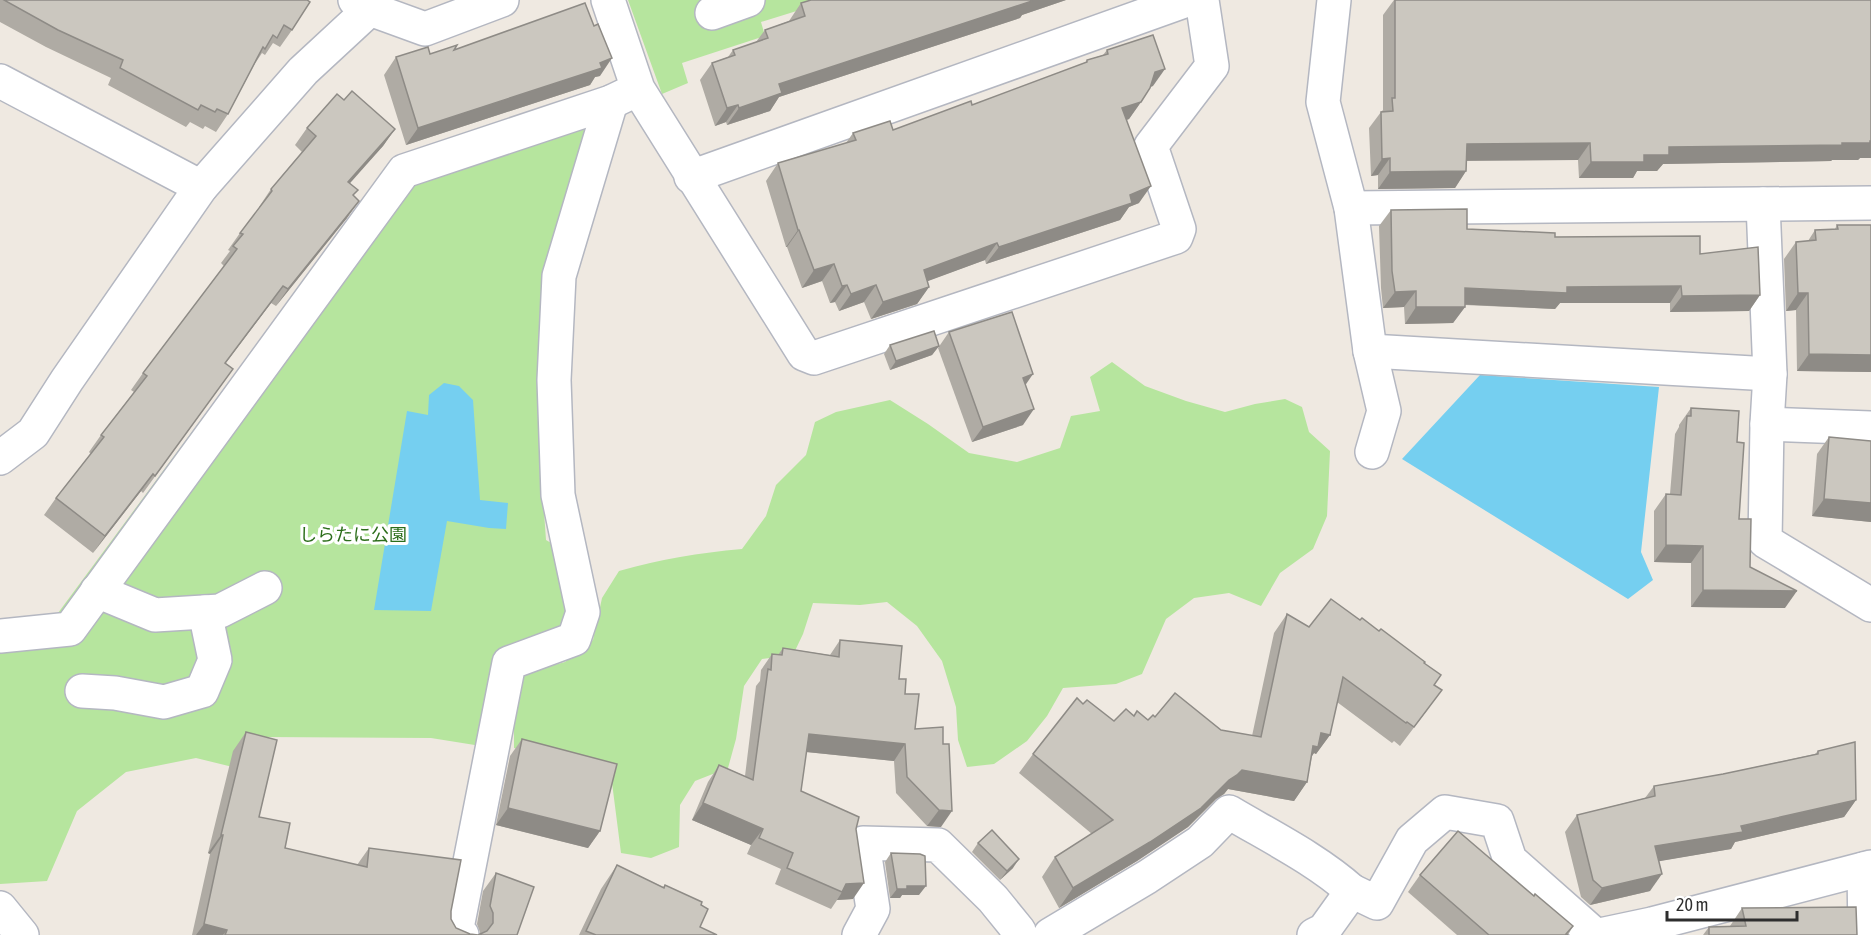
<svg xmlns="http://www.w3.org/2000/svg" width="1871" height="935" font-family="'Asap Condensed','Noto Sans JP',sans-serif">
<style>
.green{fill:#b6e59e}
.water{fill:#75cff0}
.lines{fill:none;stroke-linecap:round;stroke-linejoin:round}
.pedestrian-casing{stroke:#b4b7c1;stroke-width:36}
.minor-casing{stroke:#b4b7c1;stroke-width:36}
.pedestrian{stroke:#fff;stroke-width:33}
.minor{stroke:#fff;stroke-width:33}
.wall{fill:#afaba4}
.shaded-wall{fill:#8e8b86}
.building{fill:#cbc7bf;stroke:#8e8b86;stroke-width:1.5}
.labels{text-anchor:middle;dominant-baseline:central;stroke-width:6;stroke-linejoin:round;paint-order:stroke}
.park-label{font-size:18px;fill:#2c6e1b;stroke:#fff}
</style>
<rect width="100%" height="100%" fill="#efe9e1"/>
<g class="green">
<polygon points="628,0 832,0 761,22 765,36 682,63 688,83 662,94"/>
<polygon points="618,82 593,118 547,273 538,427 546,540 558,547 571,611 567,626 500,656 481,746 431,738 263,737 245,770 196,758 126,772 77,811 47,881 0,884 0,621 58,613 396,156"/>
<path d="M1112,362l33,24 41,15 39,11 30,-8 30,-5 17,8 7,25 21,19 -3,65 -14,33 -33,24 -19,33 -32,-13 -35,5 -28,21 -24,55 -26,10 -53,4 -16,28 -20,25 -33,23 -27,3 -9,-27 -2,-33 -14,-46 -25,-35 -30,-24 -27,3 -47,-2 -10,31 -10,21 -31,4 -18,27 -8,53 -8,29 -33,13 -15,24 -1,42 -28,11 -30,-5 -10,-78 -43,-15 -54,-12v-42l11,-33 40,-11 28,-22 9,-42 17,-27c43,-12 79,-18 123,-22l24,-33 10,-31 30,-30 9,-33 21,-10 54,-12 38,24 41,29 48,9 43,-14 11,-32 29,-5 -10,-34z"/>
</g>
<g class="water">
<polygon points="1480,375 1659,387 1641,552 1653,580 1628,599 1402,459"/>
<polygon points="444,383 459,386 473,400 480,500 508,503 506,529 489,528 447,521 431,611 374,610 407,411 428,415 429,395"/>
</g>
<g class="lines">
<defs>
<g id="pedestrian">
<polyline points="712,13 748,0"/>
<polyline points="1370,351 1770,374"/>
<polyline points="97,591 155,615 220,611 265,588"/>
<polyline points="0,636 70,629 404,171 611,102 634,91"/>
<polyline points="82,691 115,693 164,702 202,691 215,660 205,612"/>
</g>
<g id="minor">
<polyline points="355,0 370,9 425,29 502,0"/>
<polyline points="608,0 638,89 804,354 814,358 1176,237 1179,229 1151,146 1212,66 1202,0"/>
<polyline points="1334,0 1323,102 1351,208 1370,351 1384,411 1372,452"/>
<polyline points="0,81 201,187"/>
<polyline points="691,177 1187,0"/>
<polyline points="1763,204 1770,374 1767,424 1765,541 1871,605"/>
<polyline points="1351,208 1871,203"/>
<polyline points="1767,424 1871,428"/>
<polyline points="0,458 33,433 67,380 201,187 303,71 370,9"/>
<polyline points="1864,869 1865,935"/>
<polyline points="0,908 22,935"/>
<polyline points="462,935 456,933 509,663 574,639 583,612 558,495 554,380 559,276 611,102"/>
<polyline points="859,935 873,909 863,843 938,845 993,899 1019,931 1017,935"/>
<path d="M1050,935l97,-58 53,-35 29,-30c42,25 87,47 123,79"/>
<polyline points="1314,935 1324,930 1352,891 1377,903 1412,840 1445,812 1497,821 1510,860 1595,935"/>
<polyline points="1600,935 1652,924 1871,867"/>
</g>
</defs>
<use href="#pedestrian" class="pedestrian-casing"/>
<use href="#minor" class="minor-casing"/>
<use href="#pedestrian" class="pedestrian"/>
<use href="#minor" class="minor"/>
</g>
<g class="wall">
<polygon points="0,0 307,0 292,30 280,47 273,43 265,55 262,53 254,65 228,114 216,132 205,126 203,129 190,122 186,127 108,85 111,78 46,47 0,22"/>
<polygon points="811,0 1066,0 1022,15 1020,18 779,97 770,111 727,125 726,122 715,126 700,80 712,63 728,57 733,50 756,42 765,30 789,21 801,3"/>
<polygon points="1394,0 1871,0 1860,158 1858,160 1832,160 1831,161 1663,164 1657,171 1637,171 1633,178 1579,178 1578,160 1467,160 1466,171 1455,188 1378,189 1378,175 1371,176 1369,128 1381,112 1383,110 1383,15"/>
<polygon points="454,50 600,76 595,77 590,85 406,145 384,75 396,57 430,54"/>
<polygon points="1107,50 1153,86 1150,87 1141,102 1129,119 1127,120 1139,203 1129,207 1120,220 986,264 985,260 927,281 929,287 917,304 871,319 864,302 839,311 835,302 830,303 822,281 802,288 787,247 786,247 766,181 778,163 846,143 853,133 893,130 972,105 1085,63 1087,60 1103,55"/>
<polygon points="344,100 395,129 383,146 349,183 353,196 347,218 276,306 271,303 225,363 233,369 143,493 141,491 93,553 44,515 56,498 91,454 89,452 101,435 134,392 131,390 143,373 224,266 221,263 230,251 228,250 240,233 260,207 259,207 271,189 302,152 295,145 307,128"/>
<polygon points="1391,210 1467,229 1555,237 1700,254 1760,295 1749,311 1670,312 1670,303 1560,303 1555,309 1465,305 1465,307 1453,323 1405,324 1404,307 1383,308 1381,288 1379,226"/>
<polygon points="1837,225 1871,225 1871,372 1797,371 1796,310 1786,311 1784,259 1796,242 1808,241 1815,230 1835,229"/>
<polygon points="949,332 1025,385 1023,425 972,442 938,348"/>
<polygon points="890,345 939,346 932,355 890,370 884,354"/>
<polygon points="1691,408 1737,442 1739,519 1750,567 1785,608 1691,607 1691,563 1654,562 1654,511 1666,494 1670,494 1675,434 1679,427 1679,425"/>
<polygon points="1829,437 1871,441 1871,522 1812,516 1817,454"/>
<polygon points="1287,614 1309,627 1360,620 1424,663 1434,685 1428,709 1400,746 1394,741 1392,743 1337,702 1330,735 1316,754 1314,753 1312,756 1307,782 1294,801 1228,789 1224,794 1216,799 1188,827 1137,861 1059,908 1042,877 1055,857 1092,834 1019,773 1033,754 1083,704 1114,721 1134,716 1148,720 1155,717 1252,736 1274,633"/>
<polygon points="840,640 899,679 905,694 915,729 943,727 941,827 927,826 896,793 894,761 806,752 801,791 856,829 853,899 837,900 831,909 775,884 781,869 747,854 751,845 692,820 708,782 719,765 745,776 756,686 760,681 761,670 772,654 778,655 783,648 830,655"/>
<polygon points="246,732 259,817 285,848 357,865 369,848 451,911 451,919 456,928 470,934 478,935 480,934 480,932 477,924 483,891 496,873 517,935 192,935 210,854 208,853 233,751"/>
<polygon points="522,739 600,831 588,848 496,825 510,756"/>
<polygon points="1818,751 1856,800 1844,817 1735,842 1731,849 1659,861 1650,891 1590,905 1581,897 1565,832 1577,815 1645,798 1654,786 1723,774 1815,754"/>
<polygon points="978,843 1013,868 1000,880 972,852"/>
<polygon points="891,853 919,895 902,895 900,898 890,898 885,862"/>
<polygon points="617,865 663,887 665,885 701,905 700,927 717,935 579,935 601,889"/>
<polygon points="1420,875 1573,926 1568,935 1457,935 1408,892"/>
<polygon points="1742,908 1857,935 1703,935 1709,927 1730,926"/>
</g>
<g class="shaded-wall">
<polygon points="1030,0 1066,0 1022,15 1020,18 779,97 770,111 727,125 739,108 779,84"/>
<polygon points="612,58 600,76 595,77 590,85 406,145 418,128"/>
<polygon points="1165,69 1153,86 1143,89 1155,72"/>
<polygon points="1141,102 1129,119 1110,125 1122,108"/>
<polygon points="738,105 726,122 715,126 727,108"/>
<polygon points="395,129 383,146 336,199 348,182"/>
<polygon points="1871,141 1871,158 1860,158 1858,160 1832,160 1831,161 1663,164 1657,171 1637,171 1633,178 1579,178 1591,162 1644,155 1669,147 1842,143"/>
<polygon points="1590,143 1578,160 1455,161 1467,144"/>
<polygon points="1390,158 1378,175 1371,176 1382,159"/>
<polygon points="1466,171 1455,188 1378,189 1390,172"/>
<polygon points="1151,186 1139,203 1129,207 1120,220 986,264 999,247"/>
<polygon points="359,201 347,218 276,306 288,289"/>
<polygon points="798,230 799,230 787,247 786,247"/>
<polygon points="997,243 985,260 912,287 924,270"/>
<polygon points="834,264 822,281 802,288 814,270"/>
<polygon points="847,285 835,302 830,303 842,286"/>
<polygon points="876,285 864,302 839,311 851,294"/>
<polygon points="283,286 271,303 213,380 225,363"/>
<polygon points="1681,286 1670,303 1560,303 1555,309 1453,304 1465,288"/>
<polygon points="929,287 917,304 871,319 883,302"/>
<polygon points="1416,291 1404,307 1383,308 1395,292"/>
<polygon points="1798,293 1808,293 1796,310 1786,311"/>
<polygon points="1760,295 1749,311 1670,312 1682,296"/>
<polygon points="1416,307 1465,307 1453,323 1405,324"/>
<polygon points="939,346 932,355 890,370 896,361"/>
<polygon points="1809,354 1871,355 1871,372 1797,371"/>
<polygon points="1033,374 1022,390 1023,378"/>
<polygon points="1034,409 1023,425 972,442 983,427"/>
<polygon points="153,474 141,491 93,553 105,536"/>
<polygon points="1824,499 1871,503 1871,522 1812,516"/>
<polygon points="1666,545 1703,546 1691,563 1654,562"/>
<polygon points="1703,590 1797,591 1785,608 1691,607"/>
<polygon points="1321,733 1330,735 1316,754 1314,753 1305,766 1300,765"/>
<polygon points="809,734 905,744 894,761 797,751"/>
<polygon points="1242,770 1307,782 1294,801 1228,789 1224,794 1216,799 1188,827 1137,861 1059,908 1073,888 1229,780"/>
<polygon points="1856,800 1844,817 1735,842 1731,849 1643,864 1655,846"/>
<polygon points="703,803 763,829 751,845 692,820"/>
<polygon points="508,808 600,831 588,848 496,825"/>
<polygon points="939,810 952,811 941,827 927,826"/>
<polygon points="221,835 223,835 210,854 208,853"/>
<polygon points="1019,859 1013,868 1000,880 1007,871"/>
<polygon points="1662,874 1650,891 1590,905 1602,888"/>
<polygon points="864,883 853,899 837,900 842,892 846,884"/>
<polygon points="907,886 926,886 919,895 902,895 900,898 890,898 897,889"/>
<polygon points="204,924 227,930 223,935 196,935"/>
</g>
<g class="building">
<polygon points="4,0 307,0 310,2 292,30 284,25 277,38 273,35 265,49 263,47 228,114 217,109 215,112 201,105 198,110 120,68 123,60 58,30"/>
<polygon points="811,0 1031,0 1032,1 779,84 782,93 739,108 738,105 727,108 712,63 735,55 733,50 768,38 765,30 805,16 801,3"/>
<polygon points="1395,0 1871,0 1871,141 1870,141 1870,143 1842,143 1842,145 1669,147 1669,155 1644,155 1644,162 1591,162 1590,143 1467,144 1466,171 1390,172 1390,158 1382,159 1381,112 1393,111 1392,98 1395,98"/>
<polygon points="585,3 594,26 598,24 612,58 600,63 602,68 418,128 396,57 428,47 430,54 457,45 454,50"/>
<polygon points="1153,35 1165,69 1155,72 1150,88 1141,102 1122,108 1151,186 1130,195 1132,203 999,247 997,243 924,270 929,287 883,302 876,285 851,294 847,285 842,286 834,264 814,270 799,230 798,230 778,163 856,140 853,133 890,121 893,130 971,101 972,105 1087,62 1087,60 1108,54 1107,50"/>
<polygon points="352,91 395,129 348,182 358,190 353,195 359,201 288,289 283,286 225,363 233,369 155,476 153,474 105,536 56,498 104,437 101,435 147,376 143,373 237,249 233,246 243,234 240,233 272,191 271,189 316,136 307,128 337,94 344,100"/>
<polygon points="1467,209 1467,229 1555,233 1555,237 1700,236 1700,254 1758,247 1760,295 1682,296 1681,286 1567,287 1567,293 1465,288 1465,307 1416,307 1416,291 1395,292 1392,271 1391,210"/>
<polygon points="1837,225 1871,225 1871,355 1809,354 1808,293 1798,293 1796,242 1816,240 1815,230 1838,229"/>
<polygon points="1012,312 1033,374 1023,378 1034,409 983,427 949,332"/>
<polygon points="934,331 939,346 896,361 890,345"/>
<polygon points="1691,408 1739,411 1737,442 1744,443 1739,519 1751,519 1750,567 1797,591 1703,590 1703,546 1666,545 1666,494 1681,495 1687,416 1691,416"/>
<polygon points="1829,437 1871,441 1871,503 1824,499"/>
<polygon points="1331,599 1360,620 1362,618 1379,631 1381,629 1425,662 1424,663 1441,675 1434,685 1442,690 1414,727 1407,722 1406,723 1343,677 1330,735 1321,733 1318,747 1313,746 1307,782 1242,770 1237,775 1229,780 1201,808 1150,842 1073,888 1055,857 1113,820 1033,754 1077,698 1083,704 1087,700 1114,721 1126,709 1134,716 1137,711 1148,720 1153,715 1155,717 1175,693 1221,730 1261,737 1287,614 1309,627"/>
<polygon points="840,640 902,646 899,679 906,679 905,694 919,694 915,729 943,727 943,744 949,744 952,811 939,810 907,777 905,744 809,734 801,791 859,817 856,829 864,883 846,884 842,892 787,868 793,853 759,838 763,829 703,803 719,765 753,780 768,669 771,670 772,654 782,655 783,648 839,657"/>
<polygon points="246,732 277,740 259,817 290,823 285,848 367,867 369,848 461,860 451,911 451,919 456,928 470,934 478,935 487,931 493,923 493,913 490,906 496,873 534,887 517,935 225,935 227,930 204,924 223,835 221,835"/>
<polygon points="522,739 617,764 600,831 508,808"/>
<polygon points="1855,742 1856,800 1741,826 1743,832 1655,846 1662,874 1602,888 1593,880 1577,815 1655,796 1654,786 1723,774 1818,754 1818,751"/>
<polygon points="992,830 1019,859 1007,871 978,843"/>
<polygon points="1458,831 1534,896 1535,894 1573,926 1566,934 1568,935 1489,935 1420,875"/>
<polygon points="891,853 920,854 925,856 926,886 907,886 907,889 897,889"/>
<polygon points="617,865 664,888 665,885 702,902 701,905 708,909 700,927 717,935 596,935 586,931"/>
<polygon points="1856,907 1857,935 1709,935 1709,927 1746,926 1742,908"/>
</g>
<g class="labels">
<g class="park-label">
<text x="353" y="534">しらたに公園</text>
</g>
</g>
<path d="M1667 911v9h130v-9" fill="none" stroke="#2e2e2e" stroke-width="3"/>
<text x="1676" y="911" font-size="18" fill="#2e2e2e" stroke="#ffffff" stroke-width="4.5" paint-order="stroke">20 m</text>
</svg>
